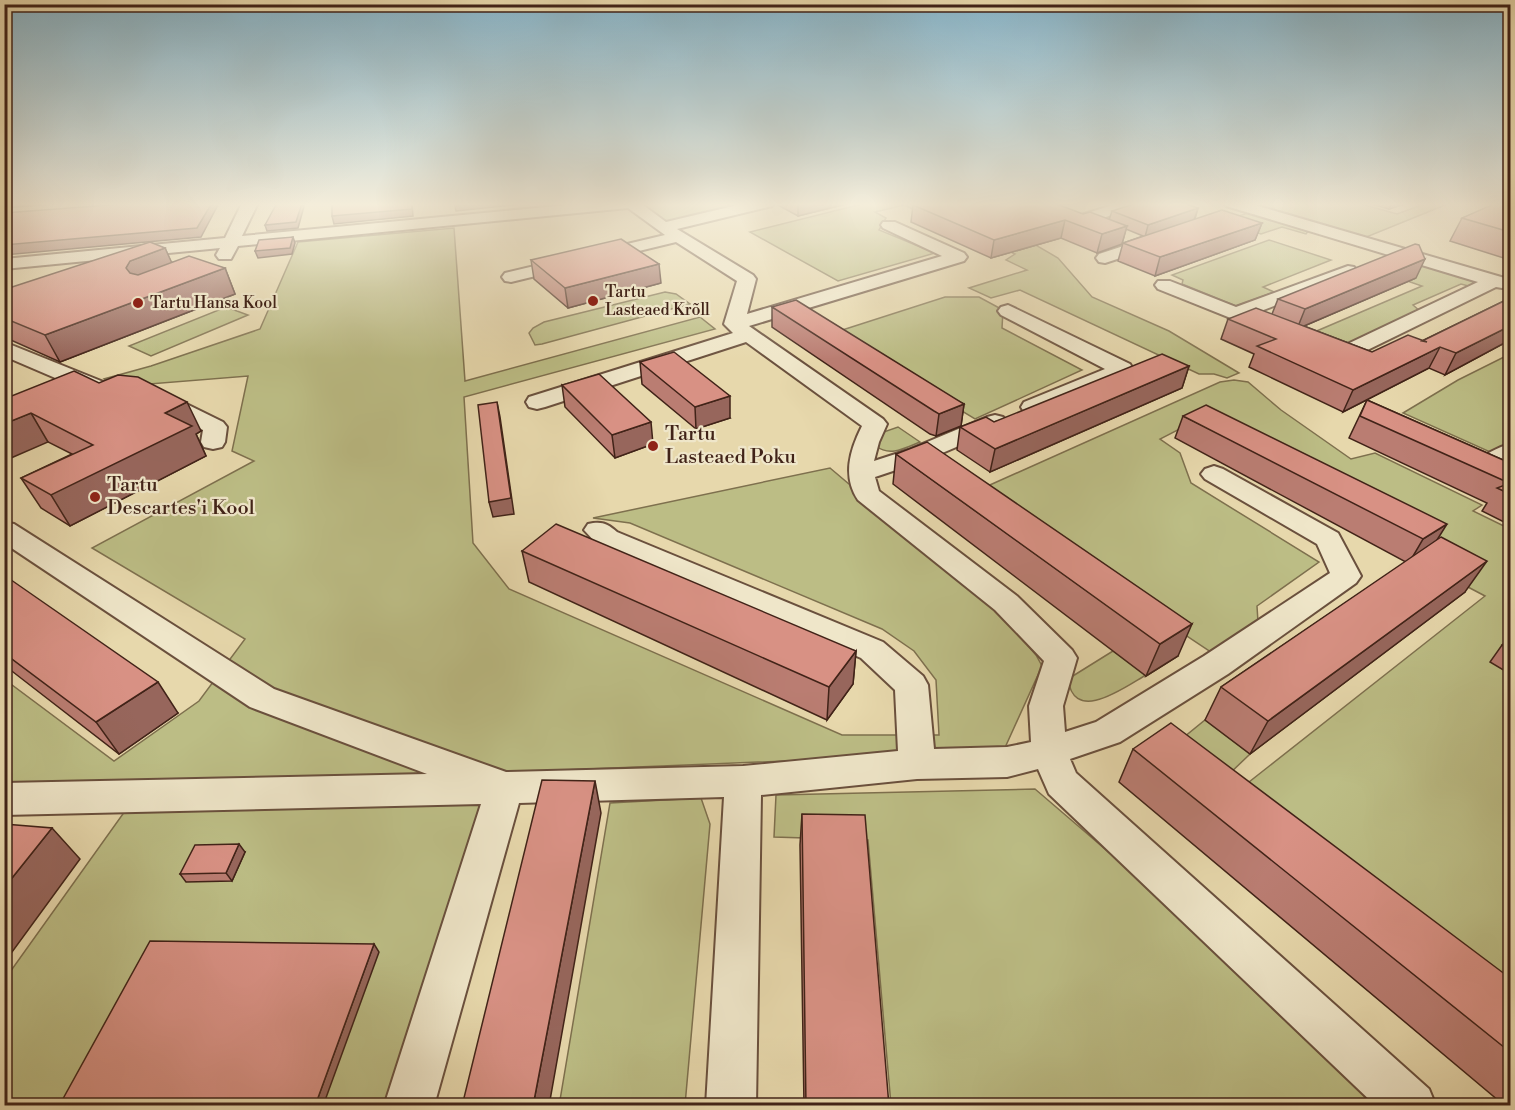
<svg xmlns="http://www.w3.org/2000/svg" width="1515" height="1110" font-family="'Libre Bodoni',serif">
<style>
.green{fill:#bcbd85;stroke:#7e704e;stroke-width:1.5}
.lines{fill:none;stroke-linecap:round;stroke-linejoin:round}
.minor-casing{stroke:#6a503d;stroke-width:4}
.minor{fill:#efe6c9;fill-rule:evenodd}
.wall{fill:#ba7d72;stroke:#412318;stroke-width:1.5}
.shaded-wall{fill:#97665c;stroke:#412318;stroke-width:1.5}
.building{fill:#d89184;stroke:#412318;stroke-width:1.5}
.poi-dot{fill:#8f2418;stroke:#efe6c9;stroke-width:2}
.labels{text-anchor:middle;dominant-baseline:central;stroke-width:4.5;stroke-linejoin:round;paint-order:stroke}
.far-poi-label{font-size:16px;fill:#412318;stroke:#efe6c9;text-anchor:start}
.poi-label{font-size:20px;fill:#412318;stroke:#efe6c9;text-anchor:start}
</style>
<rect width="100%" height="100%" fill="#e7d8ac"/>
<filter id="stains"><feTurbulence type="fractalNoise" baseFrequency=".00333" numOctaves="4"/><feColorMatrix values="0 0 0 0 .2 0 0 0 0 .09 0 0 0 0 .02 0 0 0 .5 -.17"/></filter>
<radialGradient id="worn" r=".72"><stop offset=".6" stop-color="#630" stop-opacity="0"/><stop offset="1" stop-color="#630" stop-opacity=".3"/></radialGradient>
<g class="green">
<polygon points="656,203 774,203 665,228 628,206"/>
<polygon points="866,203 963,203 1058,258 1092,297 1169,331 1239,373 1227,378 1214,374 1199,374 1020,290 991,298 969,288 1027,270 1006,260 1015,254 904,205 875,212 886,218 879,230 935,253 838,281 750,232"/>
<polygon points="1249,203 1358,203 1397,214 1427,203 1450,203 1364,238"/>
<polygon points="1251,212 1309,230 1306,234 1282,227 1261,234 1223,221"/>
<polygon points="454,228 465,381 700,317 715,329 464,397 473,543 509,589 842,735 939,735 936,680 914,651 882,629 630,523 593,518 830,468 997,609 1036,655 1042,666 1003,752 248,783 5,784 4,679 114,761 199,701 245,639 92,548 254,461 232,451 248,376 112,387 104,379 151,366 260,329 298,242"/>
<polygon points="1269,240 1331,260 1263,287 1274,292 1236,306 1182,284 1183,280 1172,275"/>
<polygon points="1414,261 1482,282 1480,289 1461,284 1413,305 1421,312 1338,351 1312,333 1422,286 1390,275"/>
<polygon points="665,292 676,294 690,304 542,344 535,345 529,333 533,328 544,322"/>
<polygon points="945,297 979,297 1003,310 1002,328 1082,370 975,419 833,333"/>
<polygon points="226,307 248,315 151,356 129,346"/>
<polygon points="1510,354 1510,469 1506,459 1403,413 1458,380"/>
<polygon points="1234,380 1248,382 1281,410 1351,459 1375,453 1482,505 1473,511 1510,529 1510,1016 1230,797 1485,596 1430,567 1193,422 1160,439 1180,453 1191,483 1319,562 1257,606 1258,622 1211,652 972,493 1220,382"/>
<path d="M898,427l22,15c-15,6 -30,15 -44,4l-1,-11z"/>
<path d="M1113,651l33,24c-21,12 -72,50 -78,4z"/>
<polygon points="1205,720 1250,754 1226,777 1178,742"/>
<polygon points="1035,789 1377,1082 1376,1105 891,1105 868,840 774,837 776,795"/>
<polygon points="701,798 710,824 685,1105 559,1106 610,803"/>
<polygon points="485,802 392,1105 5,1106 5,979 125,811"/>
</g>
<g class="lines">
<defs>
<g id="minor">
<path d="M242,203h16l-16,33 346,-33h56l-1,2 23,17 80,-19h28l-2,3 -95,23 76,46 3,4 -9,35 195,-58 -59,-28 -2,-3 2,-3h12l69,31 3,4 -3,4 -215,65 134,93 4,5 -8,18 -5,19 34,-11 79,-33 8,-2 8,2 4,5 -4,5 -77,33 -51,17 4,14 138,105 55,54 5,8 -14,48 2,26 31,-10 108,-66 126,-83 -13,-29 -112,-65 -4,-5 4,-5 9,-3 9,3 115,64 23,43 -5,7 -128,91 -108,68 -50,17 6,14 353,316 7,17h-60l-327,-312 -11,-25 -31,8 -90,2 -156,16 -5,311h-50l18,-309 -205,6 -85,303h-50l97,-302 -477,11v-32l423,-9 -177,-67 -246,-164v-21l10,2 260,165 232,83 237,-6 155,-15 -3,-61 -34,-32 -264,-114 -13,-14 4,-6c13,-3 19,-1 29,8l266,110 40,34 5,9 6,64 73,-2 24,-5 -2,-36 15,-45 -49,-51 -137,-110c-16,-24 -8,-50 4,-74l-116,-84 -201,65 -8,2 -8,-2 -3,-5 3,-5 204,-64 -9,-9 13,-43 -61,-39 -165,40 -6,-1 -3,-4 3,-4 160,-38 -37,-27 -390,38 -7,13h-12l-3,-4 4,-7 -216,21v-10l221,-21z"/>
<polygon points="1119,203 1142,203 1140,206 1081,225 1073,220 1075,217"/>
<path d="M1224,203h24l260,76 2,5 -8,4 -6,-1 -149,73c-10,3 -26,-1 -32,-10l3,-4 7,-2 14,4 139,-66 -252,-76z"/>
<polygon points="1157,235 1163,236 1165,240 1163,244 1105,263 1099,262 1096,258 1099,254"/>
<polygon points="1348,266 1354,267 1357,271 1354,275 1253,314 1280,325 1283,329 1280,333 1273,335 1158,289 1155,285 1158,281 1170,281 1236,307"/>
<polygon points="1008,305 1130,364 1133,369 1130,374 1040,412 1032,414 1024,412 1021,407 1024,402 1105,369 1001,315 998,311 1001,307"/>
<polygon points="9,344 111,385 114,390 111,395 103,397 95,395 4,356 4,345"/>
<polygon points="160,391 223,422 227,427 225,442 222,447 213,449 204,447 201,442 203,430 152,403 149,398 152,393"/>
<path d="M1510,444v18c-11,7 -18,13 -32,9l-4,-5c8,-11 24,-19 36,-22z"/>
</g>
</defs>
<use href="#minor" class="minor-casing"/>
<use href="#minor" class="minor"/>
</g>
<g class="wall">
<polygon points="776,203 850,203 798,216 776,204"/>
<polygon points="1368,203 1407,203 1389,209"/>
<polygon points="1510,203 1510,260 1450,241 1462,218"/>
<polygon points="913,205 1083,214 1109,220 1112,211 1198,208 1195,219 1262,223 1255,240 1155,276 1118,261 1123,243 1143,236 1126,229 1122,244 1097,253 1061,238 991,258 911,222"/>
<polygon points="165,248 171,262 225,268 235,294 60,362 4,337 4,290"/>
<polygon points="531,260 661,283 568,308 534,279"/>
<polygon points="1416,278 1304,326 1372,352 1422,341 1510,298 1510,340 1445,375 1429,368 1343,412 1249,367 1254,354 1221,339 1228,319 1272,314 1278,299"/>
<polygon points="772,307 964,404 961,426 936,436 930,434 772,327"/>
<polygon points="640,362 730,418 696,429 642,384"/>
<polygon points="1189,366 1182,388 990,472 957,450 960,427 994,422"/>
<polygon points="562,385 653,444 615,458 565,407"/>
<polygon points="4,399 201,431 196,434 206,456 70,526 41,508 21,478 72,454 48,442"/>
<polygon points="1367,400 1510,463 1510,525 1482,511 1487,503 1349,438"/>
<polygon points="1183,416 1436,541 1465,592 1250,754 1205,720 1221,687 1406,562 1175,438"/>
<polygon points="896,454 1178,656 1146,676 893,484"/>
<polygon points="522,551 856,651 853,684 827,720 529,582"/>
<polygon points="4,575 178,713 119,754 4,665"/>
<polygon points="1510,639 1510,674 1490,662 1502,645"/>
<polygon points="1133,749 1510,978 1510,1106 1505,1106 1119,782"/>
<polygon points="802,814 889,1106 804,1106 800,845"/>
<polygon points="245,852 232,881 186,882 180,874"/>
</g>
<g class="shaded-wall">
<polygon points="4,203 64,203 4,208"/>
<polygon points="212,203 219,203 201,237 4,255 4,245"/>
<polygon points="302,203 305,203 298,228 267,231 265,225"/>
<polygon points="412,203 413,216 334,224 332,216"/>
<polygon points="477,203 530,203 456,211 455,206"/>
<polygon points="798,203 850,203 798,216"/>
<polygon points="1392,203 1407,203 1389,209"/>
<polygon points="1198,208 1194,220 1145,237 1148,225"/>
<polygon points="1065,220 1061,238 991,258 994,240"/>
<polygon points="1262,223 1255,240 1155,276 1160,257"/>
<polygon points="1127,226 1122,244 1097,253 1102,234"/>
<polygon points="293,237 295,243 292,254 258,258 255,251"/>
<polygon points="165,248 176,272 138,293 126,268 130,261"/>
<polygon points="1425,259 1416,278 1297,329 1305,309"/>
<polygon points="659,264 661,283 568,308 565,288"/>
<polygon points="225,268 235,294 60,362 45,335"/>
<polygon points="1510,326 1510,340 1445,375 1456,353"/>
<polygon points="1440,347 1429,368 1343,412 1353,390"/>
<polygon points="1189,366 1182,388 990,472 995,449"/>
<polygon points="730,396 730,418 696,429 695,407"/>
<polygon points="187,402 201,431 196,434 206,456 70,526 51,495 165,413"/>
<polygon points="497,402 500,417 514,514 493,517 489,502"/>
<polygon points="964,404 961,426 936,436 939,414"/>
<polygon points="31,413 48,442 4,461 4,424"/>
<polygon points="651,422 653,444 615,458 612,435"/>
<polygon points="1447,524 1432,548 1409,563 1423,539"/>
<polygon points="1487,561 1465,592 1250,754 1268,721"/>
<polygon points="1192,624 1178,656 1146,676 1160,644"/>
<polygon points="856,651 853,684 827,720 829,687"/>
<polygon points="158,682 178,713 119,754 96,722"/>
<polygon points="595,781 601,813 549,1106 533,1106"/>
<polygon points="52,828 80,859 4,963 4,888"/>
<polygon points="239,844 245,852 232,881 226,873"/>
<polygon points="374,944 379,952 323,1106 315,1106"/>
</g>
<g class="building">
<polygon points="135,203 212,203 197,228 4,245 4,213"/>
<polygon points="277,203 302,203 296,222 265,225"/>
<polygon points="332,203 411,203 412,209 332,216"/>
<polygon points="454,203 477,203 455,206"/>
<polygon points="919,203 1054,203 1083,214 1090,212 1127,226 1102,234 1065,220 994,240 913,205"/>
<polygon points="1137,203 1182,203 1198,208 1148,225 1112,211"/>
<polygon points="1496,203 1510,203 1510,232 1462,218"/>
<polygon points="1222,210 1262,223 1160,257 1123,243"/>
<polygon points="293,237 290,248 255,251 259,240"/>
<polygon points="621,239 659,264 565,288 531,260"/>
<polygon points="150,242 165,248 130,261 126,268 130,273 138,275 189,256 225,268 45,335 4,318 4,290 6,289"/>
<polygon points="1415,244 1419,245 1425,259 1305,309 1278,299"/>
<polygon points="1510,298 1510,326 1456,353 1440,347 1353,390 1257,346 1276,339 1228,319 1256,308 1372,352 1408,335 1427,342 1422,341"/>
<polygon points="796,300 964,404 939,414 934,411 772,307"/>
<polygon points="674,352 730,396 695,407 640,362"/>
<polygon points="1162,354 1189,366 995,449 960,427 986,417 994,422"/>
<polygon points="74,371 99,383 118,375 138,377 187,402 165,413 192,426 51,495 21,478 93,445 31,413 4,424 4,399"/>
<polygon points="599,374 651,422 612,435 562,385"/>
<polygon points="1367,400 1510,463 1510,479 1507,482 1360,416"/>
<polygon points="497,402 511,498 489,502 478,405"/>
<polygon points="1206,405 1447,524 1423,539 1183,416"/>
<polygon points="927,442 1192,624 1160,644 896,454"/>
<polygon points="1510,483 1510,494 1497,488"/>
<polygon points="556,524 856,651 829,687 522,551"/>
<polygon points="1441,537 1487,561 1268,721 1221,687"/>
<polygon points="4,575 158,682 96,722 4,653"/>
<polygon points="1510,639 1510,650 1502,645"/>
<polygon points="1171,723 1510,978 1510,1052 1133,749"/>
<polygon points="542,780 595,781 533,1106 462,1106"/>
<polygon points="802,814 865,815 889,1106 806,1106"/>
<polygon points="4,824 52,828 4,888"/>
<polygon points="239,844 226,873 180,874 195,845"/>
<polygon points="150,941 374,944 315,1106 59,1106"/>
</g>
<linearGradient id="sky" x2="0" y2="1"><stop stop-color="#88b7cd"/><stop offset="0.57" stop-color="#f4edda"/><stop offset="1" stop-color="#f4edda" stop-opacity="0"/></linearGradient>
<rect width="1515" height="359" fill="url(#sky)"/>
<g class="poi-dot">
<circle cx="593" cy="301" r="6"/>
<circle cx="138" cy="303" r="6"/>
<circle cx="653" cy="446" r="6"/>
<circle cx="95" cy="497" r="6"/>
</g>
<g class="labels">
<g class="far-poi-label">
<text x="605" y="292">Tartu<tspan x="605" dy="18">Lasteaed Krõll</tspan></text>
<text x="150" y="303">Tartu Hansa Kool</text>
</g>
<g class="poi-label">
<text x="665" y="434">Tartu<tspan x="665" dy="23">Lasteaed Poku</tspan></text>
<text x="107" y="485">Tartu<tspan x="107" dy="23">Descartes'i Kool</tspan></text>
</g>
</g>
<rect width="1515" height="1110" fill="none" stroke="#e7d8ac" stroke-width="24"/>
<rect x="6" y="6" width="1503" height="1098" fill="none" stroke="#412318" stroke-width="3"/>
<rect x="12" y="12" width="1491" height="1086" fill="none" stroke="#412318" stroke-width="1.5"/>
<rect width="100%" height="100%" filter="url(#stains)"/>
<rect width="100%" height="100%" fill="url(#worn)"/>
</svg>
